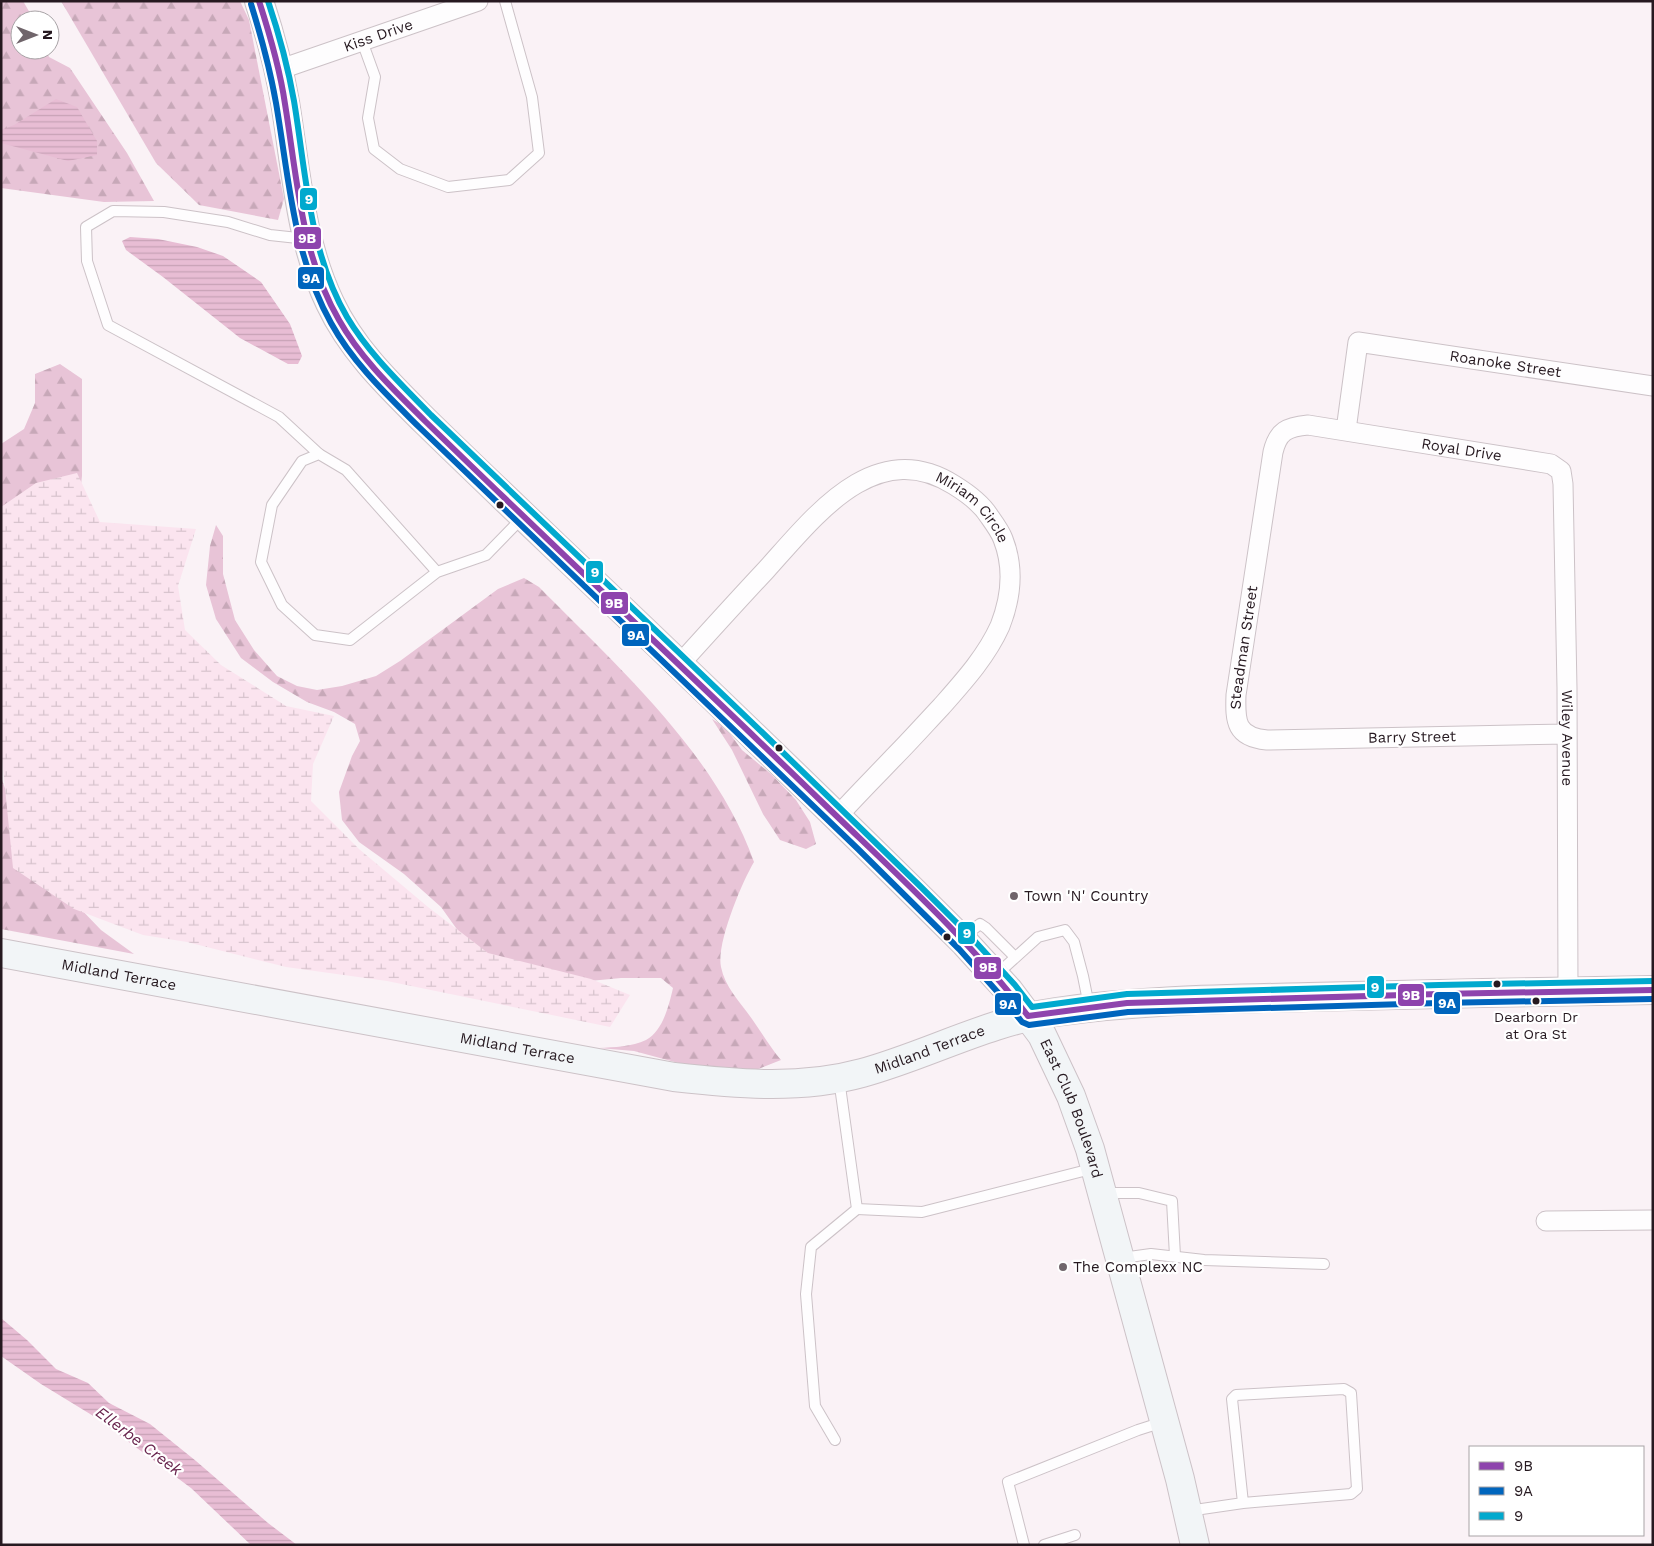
<svg xmlns="http://www.w3.org/2000/svg" width="1654" height="1546" font-family="'Work Sans',sans-serif">
<style>
.forest{fill:url(#forest-firs)}
.wetland{fill:url(#wetland-marsh)}
.water{fill:url(#water-rules)}
.lines{fill:none;stroke-linecap:round;stroke-linejoin:round}
.lane-casing{stroke:#ccc2c7;stroke-width:12}
.street-casing{stroke:#ccc2c7;stroke-width:21}
.secondary-casing{stroke:#ccc2c7;stroke-width:30}
.lane{stroke:#fefdfe;stroke-width:10}
.street{stroke:#fefdfe;stroke-width:19}
.secondary{stroke:#f2f5f7;stroke-width:28}
.bus-1-casing{stroke:#fff;stroke-width:10}
.bus-2-casing{stroke:#fff;stroke-width:10}
.bus-3-casing{stroke:#fff;stroke-width:10}
.bus-1{stroke:#8e44ad;stroke-width:6}
.bus-2{stroke:#0065bd;stroke-width:6}
.bus-3{stroke:#00a9ce;stroke-width:6}
.bus-dot{fill:#261920;stroke:#fff;stroke-width:2}
.poi-dot{fill:#70656b;stroke:#fff;stroke-width:2}
.labels{text-anchor:middle;dominant-baseline:central;stroke-width:4.5;stroke-linejoin:round;paint-order:stroke}
.bus-label{font-size:14px;fill:#261920;stroke:#fff}
.street-label{font-size:15px;fill:#261920;stroke:#fff}
.poi-label{font-size:15px;fill:#261920;stroke:#fff;text-anchor:start}
.water-label{font-size:16px;font-style:italic;fill:#68244d;stroke:#fff}
.line-badge{stroke:#fff;stroke-width:2}
.badge-label{font-size:14px;text-anchor:middle;font-weight:bold;fill:#fff}
</style>
<defs>
<pattern id="forest-firs" width="22" height="20" patternUnits="userSpaceOnUse" patternTransform="scale(1.25)"><rect width="22" height="20" fill="#e8c4d7"/><path d="M5 1l3.5 6h-7zM16 11l3.5 6h-7z" fill="#c7a8b8"/></pattern>
<pattern id="wetland-marsh" width="20" height="14" patternUnits="userSpaceOnUse" patternTransform="scale(1.25)"><rect width="20" height="14" fill="#fbe4ef"/><path d="M1 5h8M5 5V1M11 12h8M15 12V8" fill="none" stroke="#d7c3cd"/></pattern>
<pattern id="water-rules" width="6" height="5" patternUnits="userSpaceOnUse" patternTransform="scale(1.25)"><rect width="6" height="5" fill="#e8bdd4"/><path d="M0 2.5h6" fill="none" stroke="#c7a2b6"/></pattern>
</defs>
<rect width="100%" height="100%" fill="#faf2f6"/>
<g class="forest">
<polygon points="1,1 23,1 34,20 20,20 20,50 46,50 49,57 70,68 127,153 154,201 104,202 1,188"/>
<polygon points="61,1 240,1 249,20 284,199 278,220 199,205 156,163"/>
<polygon points="60,364 82,379 82,476 79,503 1,516 1,444 24,429 35,403 35,374"/>
<path d="M216,525l7,11v38l12,46 19,30 23,26 20,10 20,4 25,-4 34,-10 24,-15 98,-72 26,-11 15,9c79,80 177,167 215,275 -12,20 -38,82 -33,105 4,20 19,35 31,52 10,14 18,28 29,41l-35,14 -49,-6 -63,-17 -35,-3c15,-1 33,-1 47,-8 17,-9 23,-35 27,-52l-12,-10h-40l-42,4 -100,-25 -18,-22 -20,-28 -37,-33 -45,-32 -17,-22 -3,-28 13,-36 8,-15 -5,-17 -21,-12 -27,-10 -34,-20 -32,-24 -25,-39 -10,-34 4,-39z"/>
<polygon points="712,719 725,727 742,750 771,774 796,800 810,822 816,844 806,849 780,840 763,814 732,750"/>
<polygon points="1,777 29,855 101,930 134,954 1,929"/>
</g>
<polygon class="wetland" points="77,473 100,522 196,529 178,586 185,630 221,665 286,706 334,716 313,764 311,801 359,849 428,907 488,953 591,979 630,995 610,1027 387,981 286,967 187,942 143,935 74,909 13,868 1,748 1,507 36,483"/>
<g class="water">
<polygon points="56,99 77,107 97,141 97,155 68,161 1,143 1,130 14,125"/>
<polygon points="130,237 158,239 197,247 223,256 261,282 290,324 302,356 298,364 288,364 240,338 163,277 126,250 122,241"/>
<polygon points="1,1318 27,1340 56,1369 88,1383 109,1403 150,1424 196,1461 268,1523 297,1545 251,1545 191,1488 95,1417 41,1384 1,1356"/>
</g>
<g class="lines">
<defs>
<g id="lane">
<polyline points="362,41 375,77 368,118 374,149 400,169 448,187 509,180 539,153 532,97 505,1"/>
<polyline points="307,239 270,235 228,222 164,212 113,211 86,227 87,261 108,325 279,417 319,454"/>
<polyline points="437,572 350,640 315,635 282,605 261,562 272,505 302,461 319,454 346,470 437,572 486,555 523,517"/>
<polyline points="962,938 980,924 986,928 1015,957"/>
<polyline points="996,975 1038,937 1065,930 1074,942 1083,976 1089,1006"/>
<polyline points="1105,1193 1139,1193 1172,1201 1175,1256"/>
<polyline points="857,1209 922,1212 1095,1168"/>
<polyline points="1122,1258 1151,1254 1204,1260 1324,1264"/>
<polyline points="835,1440 815,1406 806,1294 811,1247 857,1209 839,1079"/>
<polyline points="1188,1511 1243,1503 1351,1494 1357,1489 1351,1393 1344,1389 1236,1395 1232,1399 1243,1503"/>
<polyline points="1024,1545 1008,1482 1138,1430 1163,1422"/>
<polyline points="1044,1545 1075,1535"/>
</g>
<g id="street">
<path id="s1" d="M278,70l200,-69"/>
<path id="s2" d="M1346,430l12,-88 295,44"/>
<path id="s3" d="M680,664c28,-31 57,-63 86,-94 48,-53 109,-135 188,-85 13,8 27,18 35,31 5,7 11,15 14,23 11,28 8,59 -3,87 -14,31 -37,56 -59,81 -16,17 -32,35 -48,51 -19,20 -38,39 -56,59"/>
<path id="s4" d="M1567,734l-300,6c-31,-3 -32,-18 -31,-45l37,-243c5,-21 14,-25 35,-27l243,39 10,7 2,13 4,204 1,303"/>
<polyline points="1546,1221 1653,1220"/>
</g>
<g id="secondary">
<path id="s5" d="M259,1c11,33 20,67 26,101 11,67 15,139 45,201 22,47 60,83 95,118 44,43 88,85 132,127 137,130 274,261 408,395l44,48 33,44 29,61 19,53 90,330 15,66"/>
<path id="s6" d="M1,953l673,124c63,7 126,13 188,-4 66,-18 126,-52 194,-61 84,-12 169,-13 253,-15 115,-3 229,-5 344,-7"/>
</g>
</defs>
<use href="#lane" class="lane-casing"/>
<use href="#street" class="street-casing"/>
<use href="#secondary" class="secondary-casing"/>
<use href="#lane" class="lane"/>
<use href="#street" class="street"/>
<use href="#secondary" class="secondary"/>
<defs>
<path id="bus-1" d="M259,1c11,34 21,68 26,103 12,73 16,151 54,216 22,39 55,70 86,101 131,128 265,253 396,380 70,68 148,138 207,215l99,-13 312,-9 214,-4"/>
<path id="bus-2" d="M251,4c10,32 19,65 25,99 13,75 17,152 55,220 22,40 56,72 88,104l439,422 101,100 43,48 20,25 7,3 99,-13 311,-9 214,-4"/>
<path id="bus-3" d="M268,1c11,33 20,66 26,100 12,72 15,151 53,216 22,37 54,67 84,98l337,323 153,149 50,50 44,48 17,22 95,-13 312,-9 214,-4"/>
</defs>
<use href="#bus-1" class="bus-1-casing"/>
<use href="#bus-2" class="bus-2-casing"/>
<use href="#bus-3" class="bus-3-casing"/>
<use href="#bus-1" class="bus-1"/>
<use href="#bus-2" class="bus-2"/>
<use href="#bus-3" class="bus-3"/>
</g>
<g class="bus-dot">
<circle cx="500" cy="505" r="4.5"/>
<circle cx="779" cy="748" r="4.5"/>
<circle cx="947" cy="937" r="4.5"/>
<circle cx="1497" cy="984" r="4.5"/>
<circle cx="1536" cy="1001" r="4.5"/>
</g>
<g class="poi-dot">
<circle cx="1014" cy="896" r="5"/>
<circle cx="1063" cy="1267" r="5"/>
</g>
<g class="labels">
<g class="bus-label">
<text x="1536" y="1017">Dearborn Dr<tspan x="1536" dy="17">at Ora St</tspan></text>
</g>
<g class="street-label">
<text stroke="none"><textPath href="#s1" startOffset="106">Kiss Drive</textPath></text>
<text stroke="none"><textPath href="#s2" startOffset="238">Roanoke Street</textPath></text>
<text stroke="none"><textPath href="#s4" startOffset="814">Royal Drive</textPath></text>
<text stroke="none"><textPath href="#s3" startOffset="385">Miriam Circle</textPath></text>
<text stroke="none"><textPath href="#s4" startOffset="412">Steadman Street</textPath></text>
<text transform="translate(1412 737) rotate(-1)">Barry Street</text>
<text stroke="none"><textPath href="#s4" startOffset="1184">Wiley Avenue</textPath></text>
<text stroke="none"><textPath href="#s6" startOffset="120">Midland Terrace</textPath></text>
<text stroke="none"><textPath href="#s6" startOffset="525">Midland Terrace</textPath></text>
<text stroke="none"><textPath href="#s6" startOffset="945">Midland Terrace</textPath></text>
<text stroke="none"><textPath href="#s5" startOffset="1414">East Club Boulevard</textPath></text>
</g>
<g class="poi-label">
<text x="1024" y="896">Town 'N' Country</text>
<text x="1073" y="1267">The Complexx NC</text>
</g>
<g class="water-label">
<text transform="translate(139 1441) rotate(37)">Ellerbe Creek</text>
</g>
</g>
<g class="line-badge">
<rect x="299" y="187" width="19" height="24" rx="5" fill="#00a9ce"/>
<rect x="293" y="226" width="29" height="24" rx="5" fill="#8e44ad"/>
<rect x="297" y="266" width="28" height="24" rx="5" fill="#0065bd"/>
<rect x="585" y="560" width="19" height="24" rx="5" fill="#00a9ce"/>
<rect x="600" y="591" width="29" height="24" rx="5" fill="#8e44ad"/>
<rect x="621" y="623" width="29" height="24" rx="5" fill="#0065bd"/>
<rect x="957" y="921" width="19" height="24" rx="5" fill="#00a9ce"/>
<rect x="973" y="956" width="29" height="24" rx="5" fill="#8e44ad"/>
<rect x="1366" y="975" width="19" height="24" rx="5" fill="#00a9ce"/>
<rect x="1397" y="983" width="28" height="24" rx="5" fill="#8e44ad"/>
<rect x="1433" y="991" width="28" height="24" rx="5" fill="#0065bd"/>
<rect x="994" y="992" width="28" height="24" rx="5" fill="#0065bd"/>
</g>
<g class="badge-label">
<text x="309" y="204">9</text>
<text x="307" y="243">9B</text>
<text x="311" y="283">9A</text>
<text x="595" y="577">9</text>
<text x="614" y="608">9B</text>
<text x="636" y="640">9A</text>
<text x="967" y="938">9</text>
<text x="988" y="972">9B</text>
<text x="1375" y="992">9</text>
<text x="1411" y="1000">9B</text>
<text x="1447" y="1008">9A</text>
<text x="1008" y="1009">9A</text>
</g>
<rect width="1654" height="1546" fill="none" stroke="#261920" stroke-width="5"/>
<rect x="1469" y="1446" width="175" height="90" fill="#ffffff" stroke="#a8a3a6"/>
<rect x="1479" y="1462" width="25" height="8" fill="#8e44ad" stroke="#a8a3a6"/>
<text x="1514" y="1471" font-size="15" fill="#261920">9B</text>
<rect x="1479" y="1487" width="25" height="8" fill="#0065bd" stroke="#a8a3a6"/>
<text x="1514" y="1496" font-size="15" fill="#261920">9A</text>
<rect x="1479" y="1512" width="25" height="8" fill="#00a9ce" stroke="#a8a3a6"/>
<text x="1514" y="1521" font-size="15" fill="#261920">9</text>
<g transform="translate(35 35) rotate(90)"><circle r="24" fill="#ffffff" stroke="#a8a3a6"/>
<path d="M0-4L9 19L0 12L-9 19Z" fill="#70656b"/>
<text y="-8" font-size="14" font-weight="bold" text-anchor="middle" fill="#261920">N</text>
</g>
</svg>
